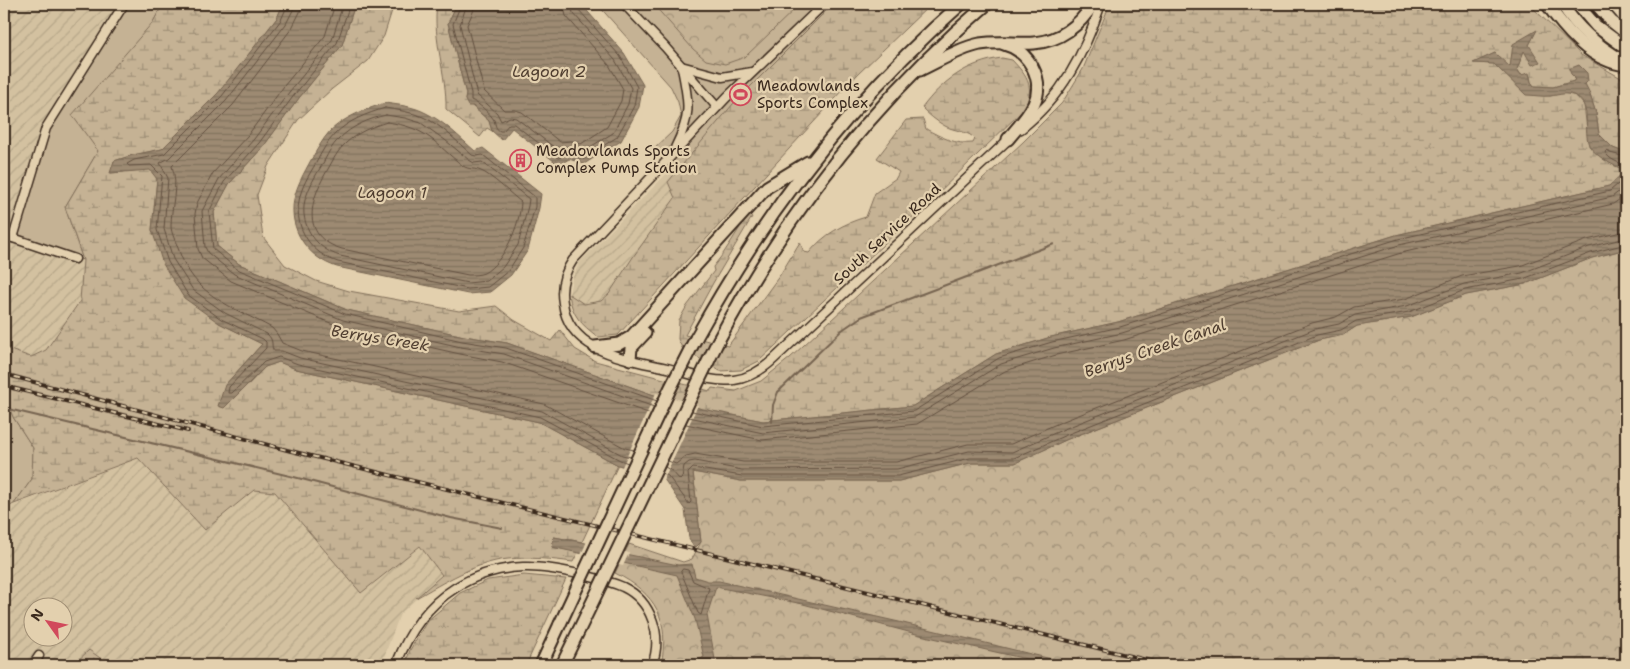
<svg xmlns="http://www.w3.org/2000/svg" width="1630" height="669" font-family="'Shantell Sans',sans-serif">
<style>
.industrial{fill:url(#industrial-furrows);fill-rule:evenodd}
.grass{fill:#c5b294;stroke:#806e59}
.wetland{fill:url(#wetland-marsh);stroke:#806e59}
.park{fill:url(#park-crowns);stroke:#806e59}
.water{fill:url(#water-rules);stroke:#766450}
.pier{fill:#e3d0ae}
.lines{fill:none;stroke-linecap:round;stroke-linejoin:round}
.shore{stroke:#625040;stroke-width:1}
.stream{stroke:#766450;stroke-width:2}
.minor-casing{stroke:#3b2a1e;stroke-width:11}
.highway-casing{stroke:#3b2a1e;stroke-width:15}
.minor{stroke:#e3d0ae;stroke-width:8}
.highway{stroke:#e3d0ae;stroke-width:11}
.rail-casing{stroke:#3b2a1e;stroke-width:4}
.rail{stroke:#e3d0ae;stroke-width:2;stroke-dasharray:5.5;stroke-linecap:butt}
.highway-bridge-casing{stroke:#3b2a1e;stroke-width:15;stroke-linecap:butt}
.highway-bridge{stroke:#e3d0ae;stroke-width:11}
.labels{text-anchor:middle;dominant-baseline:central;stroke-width:4.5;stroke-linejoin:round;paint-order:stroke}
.poi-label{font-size:15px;fill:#3b2a1e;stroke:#e3d0ae;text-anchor:start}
.street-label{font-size:15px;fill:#3b2a1e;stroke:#e3d0ae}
.water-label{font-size:16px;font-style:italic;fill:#4f3d2f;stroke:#e3d0ae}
</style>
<defs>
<pattern id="industrial-furrows" width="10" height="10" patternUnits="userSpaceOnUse" patternTransform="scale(1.25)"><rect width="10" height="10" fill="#d3c1a0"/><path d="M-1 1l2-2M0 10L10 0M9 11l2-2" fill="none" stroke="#b6a689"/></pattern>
<pattern id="wetland-marsh" width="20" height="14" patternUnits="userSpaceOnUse" patternTransform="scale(1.25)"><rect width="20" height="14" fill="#c5b294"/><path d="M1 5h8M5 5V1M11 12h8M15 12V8" fill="none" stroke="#a19178"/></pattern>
<pattern id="park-crowns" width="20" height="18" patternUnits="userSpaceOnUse" patternTransform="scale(1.25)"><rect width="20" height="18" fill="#c5b294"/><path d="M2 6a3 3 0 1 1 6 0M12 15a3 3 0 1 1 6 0" fill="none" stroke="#a19178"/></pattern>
<pattern id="water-rules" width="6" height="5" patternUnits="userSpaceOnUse" patternTransform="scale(1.25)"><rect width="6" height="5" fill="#9d8a72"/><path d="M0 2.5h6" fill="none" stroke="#81715d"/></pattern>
</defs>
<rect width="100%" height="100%" fill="#e3d0ae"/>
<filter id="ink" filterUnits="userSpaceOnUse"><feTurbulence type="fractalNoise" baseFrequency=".02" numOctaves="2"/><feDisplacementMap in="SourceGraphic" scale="10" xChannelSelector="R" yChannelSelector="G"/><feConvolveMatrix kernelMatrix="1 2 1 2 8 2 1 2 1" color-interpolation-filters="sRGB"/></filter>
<g filter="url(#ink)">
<g class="industrial">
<polygon points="4,4 126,4 9,234 83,260 80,301 46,350 31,357 4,348"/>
<polygon points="677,163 675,198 609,294 601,301 584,304 569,294 572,279 579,263"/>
<path d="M139,458l66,71 49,-39 21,2 86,101 59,-47 22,29 -42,39 -19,51h-271l-21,-15 -16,15h-69v-156zM32,606h30v30h-30z"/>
</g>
<g class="grass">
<polygon points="126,4 163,4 153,22 98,151 65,207 83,260 9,234 50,116"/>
<polygon points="597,4 905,4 699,195 653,150 672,132 681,116 678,102 671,87"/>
<polygon points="4,394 13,417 33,448 32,479 14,504 4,509"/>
</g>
<g class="wetland">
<path d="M163,4h120l-6,14 -59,76 -56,55 -29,6 -19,6 -3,12 39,-4 7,9 -5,52 67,93 43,21 -37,41 24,-1 16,-17 14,-5 17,7 243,53 79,43 -36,77 -28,-5 -2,10 26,5 -5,10c-22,-3 -43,-5 -65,-3 -32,3 -65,24 -92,39l26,-23 -22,-29 -59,47 -86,-101 -21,-2 -49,40 -67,-72 -124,46 18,-25 1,-31 -20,-31 -9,-23v-46l27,9 15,-7 34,-49 3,-41 -18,-53 33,-56 -26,-36 81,-93z"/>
<polygon points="355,4 394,4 384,36 368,61 332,89 298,120 268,166 257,195 263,237 285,265 316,281 349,291 459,311 496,306 514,320 551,341 560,330 575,349 595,361 710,391 712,388 736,391 761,381 790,358 1023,142 1062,103 1083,69 1110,4 1529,4 1581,55 1621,78 1626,78 1626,153 1613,148 1599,134 1596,113 1589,92 1585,84 1575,78 1574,81 1572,82 1553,87 1534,86 1531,82 1530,76 1521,75 1517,69 1524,50 1529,45 1536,31 1510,68 1495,53 1474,63 1494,64 1520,89 1550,96 1563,93 1576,96 1584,105 1589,146 1603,159 1623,169 1623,173 1609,186 1396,235 1118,322 1051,337 996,354 913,406 763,421 702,409 651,394 507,343 464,336 347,310 239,264 217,246 214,212 229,184 263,147 299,98 342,45"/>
<path d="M437,4h20l-9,19 18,71 -1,6 24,21 3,10 -5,-3 -7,9 -34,-28c1,-35 -14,-70 -9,-105z"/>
<path d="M833,4h98l-73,70 -240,261 -20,2c-17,-13 -26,-21 -29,-43l15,10 17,-3 8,-7 24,-37 42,-59 -7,-16 65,-78z"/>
<path d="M1002,58l10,2c16,17 24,28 11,50l-92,90 -172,161 -18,9 -21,1 -38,-23 -4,-9 1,-19 8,-14 27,-35 -1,-4c14,-16 23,-36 36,-52l3,2 -39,66 -28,52 43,11 52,-71 20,-33 4,10 5,1c14,-18 35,-30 57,-36l9,-24 21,-15 3,-6 -22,-14 29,-38 17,-1 3,10c15,8 30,16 47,14l2,-4c-6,-8 -21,-8 -30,-13 -9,-5 -16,-11 -23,-18 20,-27 46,-46 80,-50z"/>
<polygon points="524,575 566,579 526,665 405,665 410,650 427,621 460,593 488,580"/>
<polygon points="89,650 110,665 73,665"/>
</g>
<g class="park">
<polygon points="653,4 800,4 745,57 725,64 706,60 693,49"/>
<path d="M1626,249v416h-965c9,-45 -4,-71 -46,-92l14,-29 54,18 9,-3 9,-17 -8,-70 48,9h158l71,-18h45l53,-24 251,-99 24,-5 14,-9 54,-9 55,-22 59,-11 67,-26z"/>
</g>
<g class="water">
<path d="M283,4h72l-13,41 -43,53 -36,49 -34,37 -15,28 3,34 22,18 108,46 117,26 43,7 144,51 51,15 61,12 150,-15 83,-52 55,-17 67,-15 278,-87 213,-49 14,-13v-4c-9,-2 -30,-15 -34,-24 -6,-15 3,-38 -12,-48 -8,-6 -18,-2 -27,-1 -8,1 -16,-1 -24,-1l-32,-31 -21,-1 22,-10 15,14 3,-23 24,-14 -8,15 11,17 -8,3 -8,-14 -7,18 4,6 8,-2 2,9 3,4 19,1 21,-6 1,-3 -4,-4 -2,-5 10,-4 8,8 1,8 -3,3 4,8 7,21 3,21 14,14 13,5v96l-34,9 -67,26 -59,11 -55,22 -54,9 -14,9 -24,5 -251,99 -53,24h-45l-71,18h-158l-48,-9 8,70 -5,5 -3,-1 -4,-8 -4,-28 -21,-31 -46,-14 -79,-43 -243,-53 -17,-7 -14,5 -41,41 -6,-2 7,-21 37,-41 -43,-21 -35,-25 -21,-34 -11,-34 5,-51 -7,-9 -40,3 4,-12 19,-6 29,-6 56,-56 59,-75z"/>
<polygon points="457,4 581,4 624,53 643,85 639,107 621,141 584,164 569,159 559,165 512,128 502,140 492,131 489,121 473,106 468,106 465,100 466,94 448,23"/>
<path d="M385,103c13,2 28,3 41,10 19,9 34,25 49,38l8,-3 58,46 -2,14 -11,42 -17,25 -21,17 -22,2 -131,-27c-29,-9 -49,-37 -43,-68 3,-14 10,-26 17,-39 6,-10 11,-20 19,-29 16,-15 34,-21 55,-28z"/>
<polygon points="554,537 582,542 630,555 678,565 692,564 695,577 708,581 719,581 899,622 1076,665 1053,665 920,635 803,604 716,587 707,615 716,665 691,665 704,657 695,619 677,575 552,547"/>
</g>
<g class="pier">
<polygon points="656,393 698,405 663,481 621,469"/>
<polygon points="587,541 629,553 623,566 581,555"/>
</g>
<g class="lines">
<g class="shore">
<polyline points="288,4 281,20 222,96 164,154 134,160 127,164 129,166 151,165 162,176 157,230 168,262 188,295 221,319 263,339 266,342 266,348 229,387 228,393 232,393 264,362 279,357 298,364 540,417 620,460 628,463"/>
<path d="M294,4l-1,6 -7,14 -60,77 -57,57 -9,5 8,15 -4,51 9,30 20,31 32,23 42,21c8,7 3,12 7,17h8l18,7 242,53 80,44 9,2"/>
<path d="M301,4l-1,8 -8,16 -59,77 -61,61c7,21 -1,39 -1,60 0,7 5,16 7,22 16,49 54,58 94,80l5,6 5,9 20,8 242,53 81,44 9,2"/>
<polyline points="335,4 325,36 284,86 248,135 213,173 197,203 195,214 198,249 202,258 231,281 340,327 460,354 502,362 651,414"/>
<polyline points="343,4 332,40 290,91 254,139 219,179 202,211 205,247 208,253 234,274 343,320 461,347 504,354 654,407"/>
<polyline points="350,4 337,43 295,94 259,143 224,182 209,212 213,249 237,269 345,314 462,341 506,348 657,401"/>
<path d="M461,4l-8,20 18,69v7c7,3 19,13 23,20 2,6 1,8 6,11h3l6,-7h5l44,34 11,-4 14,5 34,-22 17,-31 3,-19 -17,-31 -42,-47 -1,-5"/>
<polyline points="467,4 460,25 477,95 497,113 501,121 510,117 516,118 559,151 569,148 582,152 613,133 628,104 631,88 615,60 573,13 571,4"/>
<polyline points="475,4 473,12 467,25 484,91 504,110 515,110 522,112 560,142 571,141 581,144 607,127 621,101 623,89 609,65 566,16 563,4"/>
<path d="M385,108c13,2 26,4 38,9 19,8 34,25 49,38l4,1 7,-1 52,42v10l-12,41 -15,23 -20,16 -20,2 -130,-27c-26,-8 -44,-33 -39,-61 2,-14 10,-26 17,-38 5,-10 11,-21 19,-29 14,-14 31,-20 50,-26z"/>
<path d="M386,115l19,3 16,5 24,17 24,20 5,3 8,-1 47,37 -1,7 -10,39 -15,22 -17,14 -18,2 -128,-27c-24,-7 -41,-31 -35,-56 4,-13 10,-24 17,-35 5,-9 9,-19 17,-26 13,-13 29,-20 47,-24z"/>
<path d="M387,122c41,6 46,20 76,44 6,4 12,2 18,5 9,3 31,24 40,31 -1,23 -17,60 -37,71 -5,2 -11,2 -16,2l-126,-26c-44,-13 -31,-51 -14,-80 5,-9 10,-19 18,-26 12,-11 25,-16 41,-21z"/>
<path d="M1626,157l-16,-4 -2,-3 -3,2c4,8 13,10 21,14"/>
<polyline points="692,411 763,426 914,411 999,358 1052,342 1120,327 1398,239 1610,191 1626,177"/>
<polyline points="689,417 763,433 915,417 1001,364 1054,348 1122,333 1399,245 1612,197 1626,186"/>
<polyline points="686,424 762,440 917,424 1005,371 1056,355 1124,340 1401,253 1613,204 1626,195"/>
<polyline points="668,461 676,464 686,456 695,454 743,462 896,462 968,444 1011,444 1061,422 1312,323 1336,317 1354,307 1405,299 1462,276 1520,266 1587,240 1626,231"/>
<polyline points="665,467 672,471 680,480 682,478 684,466 689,462 695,461 742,470 897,469 969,451 1012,452 1064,429 1315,329 1339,324 1355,315 1407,306 1464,284 1522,273 1589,247 1626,238"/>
<polyline points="662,473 668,476 689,504 691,502 688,473 693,468 742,476 898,476 970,458 1014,458 1066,435 1317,335 1341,330 1356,321 1409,312 1465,290 1523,279 1591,253 1626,244"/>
<polygon points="683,569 688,570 693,581 709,588 701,615 698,613 681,572"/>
</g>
<g class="stream">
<polyline points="4,408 294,477 451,518 502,528"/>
<polyline points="772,422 773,405 778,392 842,330 861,317 1054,244"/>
</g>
<defs>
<g id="minor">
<polyline points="624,4 665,47 717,107"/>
<path d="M824,4l-97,93 -154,163c-9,13 -13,27 -10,43 6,50 65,56 104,65 21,5 45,15 67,12 16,-2 28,-10 40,-21l236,-221"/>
<polyline points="681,66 722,77 752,72"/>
<path d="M1021,129c41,-32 64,-77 80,-125"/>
<path d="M675,148c17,-34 14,-44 7,-80"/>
<polyline points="4,235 75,259"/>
<polyline points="13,238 46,128 124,4"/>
<polyline points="33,665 39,656"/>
<path d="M396,665c12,-31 30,-59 59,-77 20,-13 44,-20 68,-21 19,-1 38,3 56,7 15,4 30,7 44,13 29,14 40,49 29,78"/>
</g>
<g id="highway">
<path d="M1547,4c14,20 36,47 60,56 6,3 13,4 19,5"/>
<path d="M1562,4c15,24 35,42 60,56"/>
<polyline points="1577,4 1596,26 1626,48"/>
<polyline points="1596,4 1611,21 1626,33"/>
<polyline points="1613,4 1626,19"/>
<path d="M1004,44c25,7 41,35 30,60 -6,13 -17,24 -26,35"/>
<path d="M920,70c19,-9 40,-22 60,-26 18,-3 36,0 54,-1 26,-2 46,-18 59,-39"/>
<path d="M696,338c69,-125 157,-240 265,-334"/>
<path d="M717,343c69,-129 159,-244 270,-339"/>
<polyline points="595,347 619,344 631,337 767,187 808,162"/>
<polyline points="630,359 631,348 645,333"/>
<polyline points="541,665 560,624"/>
<polyline points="562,665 579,630"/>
</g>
</defs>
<use href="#minor" class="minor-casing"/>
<use href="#highway" class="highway-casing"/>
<use href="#minor" class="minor"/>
<use href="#highway" class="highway"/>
<defs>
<g id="rail">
<polyline points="4,374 287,450 1167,665"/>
<polyline points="4,386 188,431"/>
</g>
</defs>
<use href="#rail" class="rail-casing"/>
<use href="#rail" class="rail"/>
<defs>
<g id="highway-bridge">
<polyline points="560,624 670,389 696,338"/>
<polyline points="579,630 717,343"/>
</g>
</defs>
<use href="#highway-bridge" class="highway-bridge-casing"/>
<use href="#highway-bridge" class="highway-bridge"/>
</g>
</g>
<defs>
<symbol id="stadium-ring" viewBox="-11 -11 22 22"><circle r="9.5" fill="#e3d0ae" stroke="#d1495b" stroke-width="1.5"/><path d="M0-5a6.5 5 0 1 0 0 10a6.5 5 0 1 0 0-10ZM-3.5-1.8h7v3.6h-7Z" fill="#d1495b"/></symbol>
<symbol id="building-ring" viewBox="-11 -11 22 22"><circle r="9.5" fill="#e3d0ae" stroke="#d1495b" stroke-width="1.5"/><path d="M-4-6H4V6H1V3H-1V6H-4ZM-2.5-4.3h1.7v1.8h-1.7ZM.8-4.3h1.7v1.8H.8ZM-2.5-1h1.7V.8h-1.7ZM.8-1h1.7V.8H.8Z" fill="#d1495b"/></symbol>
</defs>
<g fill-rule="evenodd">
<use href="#stadium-ring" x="728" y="82" width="25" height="25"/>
<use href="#building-ring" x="508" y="148" width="25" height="25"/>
</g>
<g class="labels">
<g class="poi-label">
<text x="757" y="86">Meadowlands<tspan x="757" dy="17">Sports Complex</tspan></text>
<text x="536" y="151">Meadowlands Sports<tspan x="536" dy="17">Complex Pump Station</tspan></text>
</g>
<g class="street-label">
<text transform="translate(887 234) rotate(-43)">South Service Road</text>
</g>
<g class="water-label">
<text x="549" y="71">Lagoon 2</text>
<text x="392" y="192">Lagoon 1</text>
<text transform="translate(380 338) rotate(9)">Berrys Creek</text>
<text transform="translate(1155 348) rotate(-19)">Berrys Creek Canal</text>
</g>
</g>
<rect width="1630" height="669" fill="none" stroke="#e3d0ae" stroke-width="20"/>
<rect x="10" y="10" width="1610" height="649" fill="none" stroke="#3b2a1e" stroke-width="2" filter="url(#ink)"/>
<g transform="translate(48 622) rotate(303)"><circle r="24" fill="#e3d0ae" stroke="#a08e74"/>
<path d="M0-4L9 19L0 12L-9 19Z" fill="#d1495b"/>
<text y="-8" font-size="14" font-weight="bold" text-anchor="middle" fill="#3b2a1e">N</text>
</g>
</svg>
